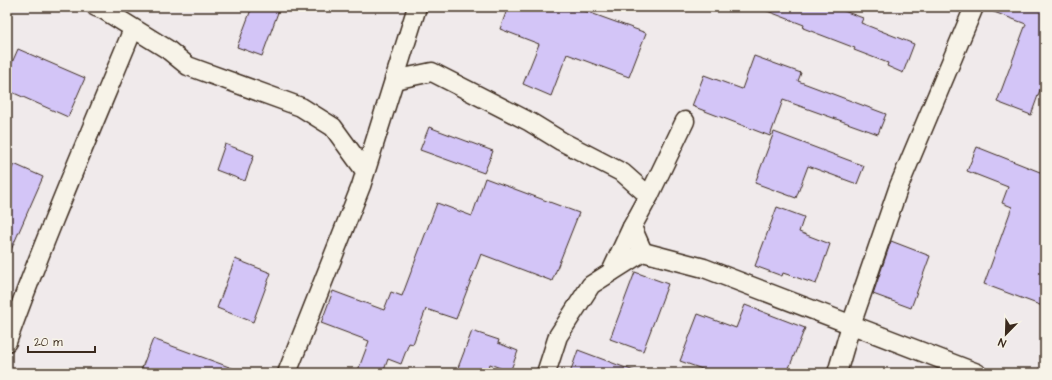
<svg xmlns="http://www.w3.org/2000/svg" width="1052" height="380" font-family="'Architects Daughter',sans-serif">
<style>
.building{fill:#d3c5f7;stroke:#3b2a1e}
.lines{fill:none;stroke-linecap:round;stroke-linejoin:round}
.minor-casing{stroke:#3b2a1e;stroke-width:21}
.minor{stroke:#f7f3e8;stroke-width:18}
</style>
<rect width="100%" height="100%" fill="#f0eaeb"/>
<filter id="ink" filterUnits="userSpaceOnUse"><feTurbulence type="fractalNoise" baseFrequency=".025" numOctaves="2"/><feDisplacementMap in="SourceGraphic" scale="8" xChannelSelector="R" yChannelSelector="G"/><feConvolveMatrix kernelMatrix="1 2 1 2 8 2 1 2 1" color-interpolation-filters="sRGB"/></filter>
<g filter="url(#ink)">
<g class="building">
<polygon points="252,7 280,7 262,56 237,47"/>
<polygon points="508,7 574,7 646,33 629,77 567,54 551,96 523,84 539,44 500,29"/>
<polygon points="762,7 833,7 863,18 861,23 914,44 903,73 887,66 888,63 854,50 855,48 803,28 804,25 762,9"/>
<polygon points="986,7 1045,7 1045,76 1031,115 997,102 1026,24 986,9"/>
<polygon points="18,49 85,78 68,117 7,90 7,74"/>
<polygon points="754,56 801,73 798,81 886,114 878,134 783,100 770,136 692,106 704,75 742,89"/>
<polygon points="429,127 493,151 484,173 420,150"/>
<polygon points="774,132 864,166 857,184 808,166 796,198 755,183"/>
<polygon points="225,144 254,155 245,181 216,170"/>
<polygon points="977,147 1045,174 1045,307 984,284 1012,207 1002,203 1008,187 967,171"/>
<polygon points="14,164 43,177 7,259 7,179"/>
<polygon points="485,178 579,213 552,281 481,254 456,319 426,309 413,344 409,343 401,364 388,359 383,373 357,373 369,341 321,323 333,291 384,310 391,292 402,296 437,203 472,216"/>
<polygon points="777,207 804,217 799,232 830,244 816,284 783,273 782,276 755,266"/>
<polygon points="891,241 930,256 911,308 873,294"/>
<polygon points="235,259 271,273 253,322 217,308"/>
<polygon points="635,272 668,284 643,351 610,339"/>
<polygon points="745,305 805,328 787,373 713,373 680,361 698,314 736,328"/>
<polygon points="472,331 499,340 498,343 518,351 510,372 490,364 486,373 456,373"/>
<polygon points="153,339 240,371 240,373 140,373"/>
<polygon points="578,350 634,371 634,373 570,373"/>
</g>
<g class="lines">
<defs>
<g id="minor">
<polyline points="96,7 104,10 167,49 188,66 301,107 333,127 365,171"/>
<polyline points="394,80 432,72 530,122 561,141 623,173 649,196"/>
<polyline points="643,252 632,227 649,196 685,121"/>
<polyline points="611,272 632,227"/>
<path d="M7,342c38,-106 83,-209 126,-313"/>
<polyline points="287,373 361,186 417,7"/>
<polyline points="546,373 558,336 591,285 643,252 704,268 977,373"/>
<polyline points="837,373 851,325 899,186 974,7"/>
</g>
</defs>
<use href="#minor" class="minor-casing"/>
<use href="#minor" class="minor"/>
</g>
</g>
<rect width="1052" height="380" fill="none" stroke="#f7f3e8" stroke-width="24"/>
<rect x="12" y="12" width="1028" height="356" fill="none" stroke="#3b2a1e" stroke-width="1.5" filter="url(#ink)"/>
<g transform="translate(1006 334) rotate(203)" stroke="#f7f3e8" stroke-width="3" paint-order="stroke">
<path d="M0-3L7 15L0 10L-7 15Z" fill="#3b2a1e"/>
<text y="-6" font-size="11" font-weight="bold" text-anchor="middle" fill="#3b2a1e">N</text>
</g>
<path d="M28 346v6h67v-6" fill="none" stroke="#3b2a1e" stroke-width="2"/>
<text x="34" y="346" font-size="12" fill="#3b2a1e" stroke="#f7f3e8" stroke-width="3" paint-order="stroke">20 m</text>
</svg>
